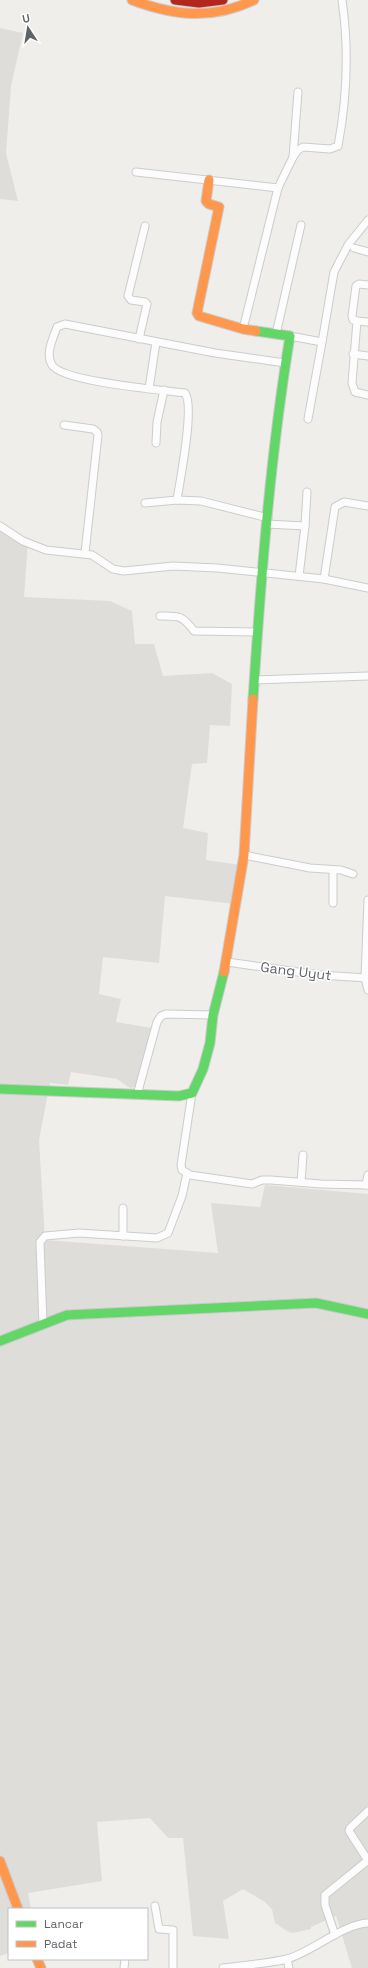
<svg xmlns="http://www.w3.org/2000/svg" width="368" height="1968" font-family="'Space Grotesk',sans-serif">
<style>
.industrial{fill:#dfddda}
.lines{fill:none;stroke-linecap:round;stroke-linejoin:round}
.street-casing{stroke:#cbcccc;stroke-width:9}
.fast-casing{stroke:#cacacb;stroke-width:11}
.slow-casing{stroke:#cacacb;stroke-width:11}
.jam-casing{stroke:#cacacb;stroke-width:11}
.street{stroke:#fdfcfc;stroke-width:7}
.fast{stroke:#63d668;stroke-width:9}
.slow{stroke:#ff974d;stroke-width:9}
.jam{stroke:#b3261e;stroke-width:9}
.labels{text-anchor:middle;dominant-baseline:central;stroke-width:3;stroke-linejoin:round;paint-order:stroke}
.street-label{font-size:14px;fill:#5f6368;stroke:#fff}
</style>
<rect width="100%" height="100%" fill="#efeeea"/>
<g class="industrial">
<polygon points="0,28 23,33 11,86 6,153 18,201 0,199"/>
<polygon points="0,522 28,542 24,597 110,601 132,611 135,644 154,644 163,676 212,673 232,684 230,726 210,725 207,763 192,764 183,828 208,833 206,860 240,865 235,904 165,896 159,963 103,957 99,994 121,999 116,1022 152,1028 139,1086 130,1088 117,1079 71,1072 68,1085 50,1083 39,1140 45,1240 218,1253 211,1203 260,1207 265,1185 368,1194 368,1968 352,1968 336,1916 311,1927 311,1929 292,1933 287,1931 275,1923 272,1909 265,1902 243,1889 223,1901 229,1939 193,1936 183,1838 168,1838 150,1818 97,1822 102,1881 28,1893 31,1909 9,1909 9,1953 0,1956"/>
</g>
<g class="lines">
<defs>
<g id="street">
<polyline points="293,157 298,92"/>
<polyline points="136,172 278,188"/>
<polyline points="354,248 368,252"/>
<polyline points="368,285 359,284 356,286 352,316 353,320 357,321 352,383 355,392 368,395"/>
<polyline points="357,321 368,322"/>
<path d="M243,329l35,-141 15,-31 5,-7 5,-3 27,2 8,-3c9,-48 11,-98 4,-146"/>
<polyline points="276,334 301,225"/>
<polyline points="290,336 322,342 334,272 348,245 368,220"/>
<polyline points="139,339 147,304 145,302 131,300 128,296 145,226"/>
<polyline points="353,354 368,356"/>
<polyline points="149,389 156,342"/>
<polyline points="308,419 322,342"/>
<polyline points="64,425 93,429 97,432 98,435 85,553"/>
<polyline points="156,443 157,422 164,390"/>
<path d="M177,500c3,-20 18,-94 8,-107 -22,-3 -123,-11 -133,-28 -7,-12 1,-26 5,-38l8,-3 150,29 70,10"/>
<polyline points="145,503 177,500 201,501 268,518"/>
<polyline points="267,524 305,526 307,492"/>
<polyline points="0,526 23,541 46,550 92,555 113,569 124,571 173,566 217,568 324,579 368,588"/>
<polyline points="299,576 305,526"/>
<polyline points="324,579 335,507 344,502 368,506"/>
<path d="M160,616c19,0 22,-1 34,15l64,1"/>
<polyline points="254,680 368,676"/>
<polyline points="244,855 310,868 341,870 353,874"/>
<polyline points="368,900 365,978 368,990"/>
<polyline points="333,903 333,870"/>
<polyline points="227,962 319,975 368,978"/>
<polyline points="192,1093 181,1165 182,1170 190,1175 252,1184 262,1180 271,1180 321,1184 368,1185"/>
<polyline points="137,1095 157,1022 161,1016 166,1014 213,1015"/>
<polyline points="301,1182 303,1155"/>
<polyline points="366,1185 368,1175"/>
<polyline points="123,1236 123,1208"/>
<polyline points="43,1325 40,1242 45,1236 79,1233 157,1238 168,1233 182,1196 187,1173"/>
<polyline points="155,1906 159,1929 173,1930 173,1968"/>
<polyline points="335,1935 325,1905 325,1895 367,1861 367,1859 349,1831 350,1828 368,1811"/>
<polyline points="287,1959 289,1968"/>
<polyline points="124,1968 125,1959"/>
<path d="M223,1968c21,-3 43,-4 64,-9 25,-7 56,-35 81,-36"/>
</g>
<g id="fast">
<path d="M253,699c8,-121 17,-242 37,-363l-34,-5"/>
<polyline points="0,1089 179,1096 192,1093 203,1069 210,1043 213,1015 224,972"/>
<polyline points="0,1341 67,1315 316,1303 368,1314"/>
</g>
<g id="slow">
<path d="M132,0c43,16 80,20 122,0"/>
<polyline points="209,180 206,201 209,204 219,207 197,313 199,316 243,329 256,331"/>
<polyline points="224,972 244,855 253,699"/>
<polyline points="0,1861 18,1909"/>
<polyline points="37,1959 41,1968"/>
</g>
<polyline id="jam" points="175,0 199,3 223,0"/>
</defs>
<use href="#street" class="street-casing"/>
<use href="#fast" class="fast-casing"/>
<use href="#slow" class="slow-casing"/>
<use href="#jam" class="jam-casing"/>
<use href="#street" class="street"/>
<use href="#fast" class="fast"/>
<use href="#slow" class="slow"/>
<use href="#jam" class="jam"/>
</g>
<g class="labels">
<g class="street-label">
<text transform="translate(296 971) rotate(7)">Gang Uyut</text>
</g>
</g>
<rect x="8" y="1908" width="140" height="52" fill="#ffffff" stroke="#bfc1c3"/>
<rect x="16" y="1921" width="20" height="6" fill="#63d668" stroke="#bfc1c3"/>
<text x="44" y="1928" font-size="12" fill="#5f6368">Lancar</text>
<rect x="16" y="1941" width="20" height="6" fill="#ff974d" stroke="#bfc1c3"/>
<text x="44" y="1948" font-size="12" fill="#5f6368">Padat</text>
<g transform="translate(28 28) rotate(348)" stroke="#ffffff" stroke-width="3" paint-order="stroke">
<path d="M0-3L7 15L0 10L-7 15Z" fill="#5f6368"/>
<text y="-6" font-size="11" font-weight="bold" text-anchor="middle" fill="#5f6368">U</text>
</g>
</svg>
